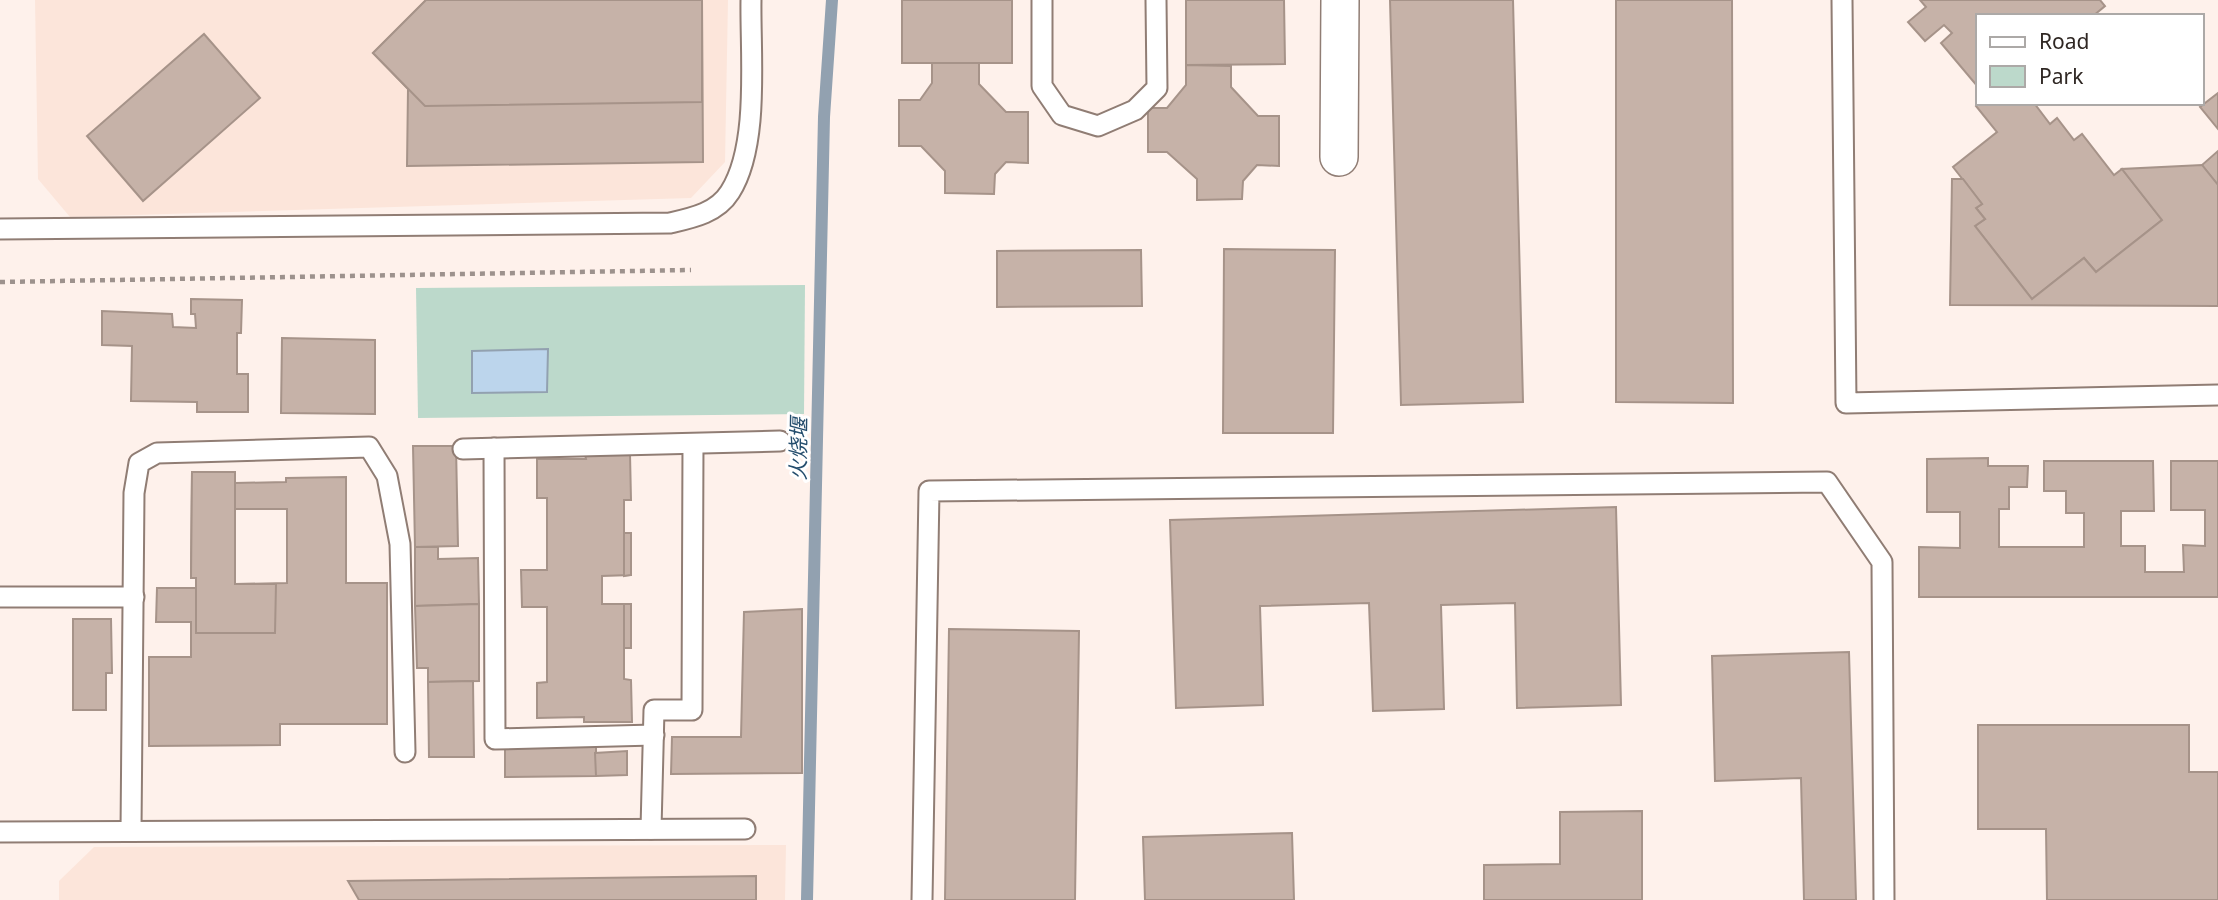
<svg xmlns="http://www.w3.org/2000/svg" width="2218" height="900" font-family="'Noto Sans','Noto Sans SC',sans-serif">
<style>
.built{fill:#fce5da}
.green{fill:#bcd9cb}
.water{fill:#bcd5ec;stroke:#92a1b0;stroke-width:2}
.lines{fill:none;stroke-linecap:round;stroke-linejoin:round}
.stream{stroke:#92a1b0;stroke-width:12}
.building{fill:#c6b2a8;stroke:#a69389;stroke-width:2;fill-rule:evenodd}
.lane-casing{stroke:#907d74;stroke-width:23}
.street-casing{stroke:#907d74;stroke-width:40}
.path{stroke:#9d928d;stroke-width:4.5;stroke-dasharray:5 5;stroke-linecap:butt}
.lane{stroke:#fff;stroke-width:19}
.street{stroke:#fff;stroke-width:37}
.labels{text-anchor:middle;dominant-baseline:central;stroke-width:6;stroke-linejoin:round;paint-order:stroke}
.water-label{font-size:21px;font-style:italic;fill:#244d6d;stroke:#fff}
</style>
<rect width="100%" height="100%" fill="#fef1eb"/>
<g class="built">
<polygon points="35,0 728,0 725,162 691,198 70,217 38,179"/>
<polygon points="786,845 785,900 59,900 59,881 94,847"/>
</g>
<polygon class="green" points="805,285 804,414 418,418 416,288"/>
<polygon class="water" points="548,349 547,392 472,393 472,351"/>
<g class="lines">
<polyline class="stream" points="807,900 824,117 832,0"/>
</g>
<g class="building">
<polygon points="426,0 702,0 703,162 407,166 408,89 373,53"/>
<polygon points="426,0 702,0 702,102 425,106 373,53"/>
<rect x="902" y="0" width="110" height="63"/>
<polygon points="1186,0 1284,0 1285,64 1186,65"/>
<polygon points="1390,0 1513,0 1523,402 1401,405"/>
<polygon points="1616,0 1732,0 1733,403 1616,402"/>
<polygon points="1920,0 2100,0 2105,6 2093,16 1978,16 1978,87 1941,43 1952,33 1944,25 1925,41 1908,22 1926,7"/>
<polygon points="204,34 260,98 143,201 87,136"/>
<polygon points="932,63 979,63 979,84 1006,112 1028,112 1028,163 1006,162 995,174 994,194 945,193 945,171 921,146 899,146 899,100 920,100 932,83"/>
<polygon points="1186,65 1231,66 1231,87 1258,116 1279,116 1279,166 1257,165 1243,181 1242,199 1197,200 1197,179 1167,152 1148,152 1148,108 1167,108 1186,85"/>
<polygon points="2218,93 2218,129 2200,107"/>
<polygon points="1979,103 2034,103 2050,124 2057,118 2074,140 2082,134 2114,175 2122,169 2162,220 2096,272 2084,258 2032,299 1975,226 1985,219 1976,208 1982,204 1953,167 1997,132 1976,106"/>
<polygon points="2218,151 2218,185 2202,165"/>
<polygon points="2202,165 2218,185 2218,306 1950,305 1952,179 1963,179 1982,204 1976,208 1985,219 1975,226 2032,299 2084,258 2096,272 2162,220 2122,169"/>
<polygon points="1224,249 1335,250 1333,433 1223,433"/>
<polygon points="1141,250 1142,306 997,307 997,251"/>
<polygon points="191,299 242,300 241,333 237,333 237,374 248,374 248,412 197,412 197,402 131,401 132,346 102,345 102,311 172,314 173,327 196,328 195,314 191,314"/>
<polygon points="282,338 375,340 375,414 281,413"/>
<polygon points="413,446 456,446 458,546 415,547"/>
<polygon points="585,454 630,454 631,500 624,500 624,533 631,533 631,575 602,576 602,604 631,604 631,648 624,648 624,679 631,680 632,722 584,722 584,717 537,718 537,683 547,682 547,607 522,607 521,570 547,570 547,498 537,498 537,459 586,459"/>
<polygon points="1988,458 1988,466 2028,466 2027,487 2009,487 2009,509 1999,509 1999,547 2084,547 2084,513 2066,513 2066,491 2044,491 2044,461 2153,461 2154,511 2121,511 2121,546 2145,546 2145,572 2184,572 2183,545 2205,546 2205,510 2171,510 2171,461 2218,461 2218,597 1919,597 1919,547 1960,548 1960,512 1927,512 1927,459"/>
<path d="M192,472h43v11l51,-1v-4l60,-1v106h41v141h-107v21l-131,1v-89h42v-35h-35l1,-34h39v-10h-5zM235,509h52v74l-52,1z"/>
<polygon points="192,472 235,472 235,584 276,584 275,633 196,633 196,578 191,578"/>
<polygon points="1616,507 1621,705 1517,708 1515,603 1441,605 1444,709 1373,711 1369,603 1260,606 1263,705 1176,708 1170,520"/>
<polygon points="624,533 631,533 631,575 624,576"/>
<polygon points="415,547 438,547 438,559 478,558 479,604 415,606"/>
<polygon points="479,604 479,681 428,682 428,668 417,668 415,606"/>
<rect x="624" y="604" width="7" height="44"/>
<polygon points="802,609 802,773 671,774 672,737 741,737 744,612"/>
<polygon points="73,619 111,619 112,673 106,673 106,710 73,710"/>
<polygon points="949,629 1079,631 1075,900 945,900"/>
<polygon points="1849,652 1856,900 1804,900 1801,778 1715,781 1712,656"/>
<polygon points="473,681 474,757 429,757 428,682"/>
<polygon points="1978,725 2189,725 2189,772 2218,772 2218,900 2047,900 2046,829 1978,829"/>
<polygon points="596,743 596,776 505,777 505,746"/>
<polygon points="627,751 627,775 596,776 595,753"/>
<polygon points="1642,811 1642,900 1484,900 1484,865 1560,864 1560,812"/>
<polygon points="1292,833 1294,900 1145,900 1143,837"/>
<polygon points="756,876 756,900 359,900 348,881"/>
</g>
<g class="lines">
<defs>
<g id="lane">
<polyline points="1042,0 1042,86 1062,115 1098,126 1135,110 1157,88 1156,0"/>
<polyline points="1842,0 1846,403 2218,395"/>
<path d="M0,229l670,-6c22,-5 47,-10 60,-31 30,-47 20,-138 21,-192"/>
<polyline points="494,448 495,739 654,735"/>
<polyline points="463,449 780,441"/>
<polyline points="0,597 134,597"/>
<polyline points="651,829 654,710 692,710 693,444"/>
<polyline points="131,831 134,493 139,463 157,453 369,447 387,476 400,544 405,752"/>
<polyline points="0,832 745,829"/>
<polyline points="922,900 929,491 1827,482 1882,562 1884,900"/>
</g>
<polyline id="street" points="1339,157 1340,0"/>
</defs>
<use href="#lane" class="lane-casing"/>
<use href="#street" class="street-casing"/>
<polyline class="path" points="0,282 691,270"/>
<use href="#lane" class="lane"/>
<use href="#street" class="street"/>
</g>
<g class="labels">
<g class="water-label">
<text transform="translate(798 449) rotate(-89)">火烧堰</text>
</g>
</g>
<rect x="1976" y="14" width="228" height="91" fill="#ffffff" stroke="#aca9a7" stroke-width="2"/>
<rect x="1990" y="37" width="35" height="10" fill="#ffffff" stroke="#aca9a7" stroke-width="2"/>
<text x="2039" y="49" font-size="21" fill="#2f2723">Road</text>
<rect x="1990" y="66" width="35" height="21" fill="#bcd9cb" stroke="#aca9a7" stroke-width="2"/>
<text x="2039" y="84" font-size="21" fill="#2f2723">Park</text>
</svg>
